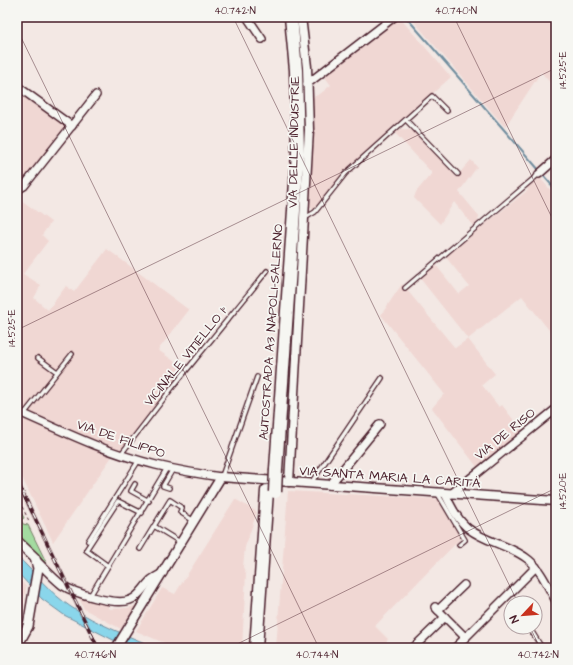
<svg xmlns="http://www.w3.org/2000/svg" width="573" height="665" font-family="'Architects Daughter',sans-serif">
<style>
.built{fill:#f0d7d3}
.green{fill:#a3dba0;stroke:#767d66}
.water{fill:#8ad6eb;stroke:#708d9e}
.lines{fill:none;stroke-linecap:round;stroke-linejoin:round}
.stream{stroke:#708d9e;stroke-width:2}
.service-casing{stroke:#4a1f2b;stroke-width:6}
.minor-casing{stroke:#4a1f2b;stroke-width:10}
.tertiary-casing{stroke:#4a1f2b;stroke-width:11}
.secondary-casing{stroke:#4a1f2b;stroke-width:12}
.motorway-casing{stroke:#4a1f2b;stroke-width:15}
.path{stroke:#4a1f2b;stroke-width:1;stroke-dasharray:3 3;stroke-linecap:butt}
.service{stroke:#f6f6f2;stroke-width:3.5}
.minor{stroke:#f6f6f2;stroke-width:7}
.tertiary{stroke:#f6f6f2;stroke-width:8}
.secondary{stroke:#f6f6f2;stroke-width:9}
.motorway{stroke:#f6f6f2;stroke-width:12}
.rail-casing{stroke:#4a1f2b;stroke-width:3.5}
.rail{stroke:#f6f6f2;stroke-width:2;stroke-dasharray:6;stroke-linecap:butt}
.motorway-bridge-casing{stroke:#4a1f2b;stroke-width:15;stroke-linecap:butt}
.motorway-bridge{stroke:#f6f6f2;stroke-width:12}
.ticks{fill:none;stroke:#4a1f2b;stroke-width:1;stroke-opacity:0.45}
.labels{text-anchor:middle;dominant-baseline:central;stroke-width:3.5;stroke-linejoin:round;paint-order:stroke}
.street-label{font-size:13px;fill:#4a1f2b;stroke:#f6f6f2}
.neatline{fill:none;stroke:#4a1f2b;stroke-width:1.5}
.ticks-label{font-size:10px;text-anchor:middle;fill:#4a1f2b}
</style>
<rect width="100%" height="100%" fill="#f3e8e4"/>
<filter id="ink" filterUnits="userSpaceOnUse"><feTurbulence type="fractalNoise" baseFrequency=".025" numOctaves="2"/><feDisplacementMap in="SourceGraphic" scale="8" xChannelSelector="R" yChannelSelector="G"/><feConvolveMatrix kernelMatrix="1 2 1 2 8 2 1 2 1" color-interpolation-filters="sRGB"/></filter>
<g filter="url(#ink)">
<g class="built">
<polygon points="397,17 399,17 451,77 345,172 314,211 310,207 313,97 320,94 331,85 324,76"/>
<polygon points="410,17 556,17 556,84 553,86 541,72 505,127"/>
<polygon points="17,89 68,126 48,155 17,189"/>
<polygon points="402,129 411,130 417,133 449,166 456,177 471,160 477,167 459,192 479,216 478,222 473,226 454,202 440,224 414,198 416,192 432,173 394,132"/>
<polygon points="539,177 556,196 556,339 522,296 468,339 495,374 482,385 499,407 502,405 523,432 478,468 432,408 444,394 442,391 381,315 402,284 455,348 468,339 419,277 435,264 459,294 469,286 445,256 528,190 527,188"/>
<polygon points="17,197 51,222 42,235 48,241 23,274 41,285 34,298 48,310 66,286 74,292 107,249 189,310 158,350 184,368 123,448 113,455 53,542 17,467"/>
<polygon points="288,491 439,499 462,537 375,626 388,639 386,642 392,648 276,648"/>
<polygon points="235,499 257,512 245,547 243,567 246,574 242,648 176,648 136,631 162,588 175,594"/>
<polygon points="17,576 26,587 23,612 17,628"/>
<polygon points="79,598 107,604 110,609 126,608 136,606 121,629 84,609"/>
</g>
<polygon class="green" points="21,512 24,518 21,520 23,524 28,525 47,564 17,535 17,514"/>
<path class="water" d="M17,556c17,16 34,38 54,51 26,17 57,29 86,41h-28l-65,-33 -22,-16 -25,-27z"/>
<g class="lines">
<g class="stream">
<polyline points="406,17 539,170"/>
<polyline points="542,174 556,190"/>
</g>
<defs>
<g id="service">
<polyline points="406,120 458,174"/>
<polyline points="555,126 556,127"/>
<polyline points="305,218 315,212 346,173 432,96 447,111"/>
<polyline points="405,288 539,174"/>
<polyline points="38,358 57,372"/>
<polyline points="24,414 72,354"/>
<polyline points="121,454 172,388 267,271"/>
<polyline points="222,476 257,377"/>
<polyline points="311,483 382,378"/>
<polyline points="135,484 131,491 149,501"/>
<polyline points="169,488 163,486 173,469"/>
<polyline points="438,494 465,540 459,545"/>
<polyline points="154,526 170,500 182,508 180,512 194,521"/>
<polyline points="88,541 139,460"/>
<polyline points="140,549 154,526 180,542"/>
<polyline points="108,566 86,550 118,501 142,513"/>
<polyline points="90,596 167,468"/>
<polyline points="529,627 542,648"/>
</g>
<g id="minor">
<polyline points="247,17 262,39"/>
<polyline points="307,84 394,17"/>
<polyline points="17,86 72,126"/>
<polyline points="539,174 556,159"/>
<polyline points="17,190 24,186 96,95"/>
<path d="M17,411c45,20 90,42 139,54 21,5 43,9 65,12"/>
<polyline points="330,485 380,424"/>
<path d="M445,494c6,12 13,27 24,35 18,14 42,16 60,31 12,10 19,27 27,41"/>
<polyline points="451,494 556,409"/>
<path d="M35,559c9,9 17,18 27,26 12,8 54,21 68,15 9,-3 13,-12 20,-19 3,-3 9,-6 13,-8"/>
<polyline points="435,607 465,637"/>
<polyline points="438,610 464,585"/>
<polyline points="413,648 445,617"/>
<polyline points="455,648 536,567"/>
</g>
<g id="tertiary">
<polyline points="289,482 309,130 307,67 301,17"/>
<polyline points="116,648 221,477 556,501"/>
</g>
<polyline id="secondary" points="17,541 35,558 38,568 28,626 17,646"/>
<g id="motorway">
<polyline points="276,469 298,153 296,70 291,17"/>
<polyline points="256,648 267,491"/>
</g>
</defs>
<use href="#service" class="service-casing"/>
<use href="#minor" class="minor-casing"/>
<use href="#tertiary" class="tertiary-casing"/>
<use href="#secondary" class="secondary-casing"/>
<use href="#motorway" class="motorway-casing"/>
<polyline class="path" points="17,496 29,521"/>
<use href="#service" class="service"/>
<use href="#minor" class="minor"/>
<use href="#tertiary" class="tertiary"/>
<use href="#secondary" class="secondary"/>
<use href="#motorway" class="motorway"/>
<defs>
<polyline id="rail" points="17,481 98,648"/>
</defs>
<use href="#rail" class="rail-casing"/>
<use href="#rail" class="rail"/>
<defs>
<polyline id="motorway-bridge" points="275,492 276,469"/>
</defs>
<use href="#motorway-bridge" class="motorway-bridge-casing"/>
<use href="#motorway-bridge" class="motorway-bridge"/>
</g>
</g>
<path class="ticks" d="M233,17l285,586M454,17l102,209M17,29l302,619M17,330l539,-262M17,483l81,165M530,627l10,21M229,648l327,-160"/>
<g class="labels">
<g class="street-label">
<text transform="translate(294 142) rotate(-89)">VIA DELLE INDUSTRIE</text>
<text transform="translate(271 332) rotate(-86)">AUTOSTRADA A3 NAPOLI-SALERNO</text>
<text transform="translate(186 356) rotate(-51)">VICINALE VITIELLO 1°</text>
<text transform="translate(505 434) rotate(-39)">VIA DE RISO</text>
<text transform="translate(121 439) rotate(19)">VIA DE FILIPPO</text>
<text transform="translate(390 477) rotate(4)">VIA SANTA MARIA LA CARITÀ</text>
</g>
</g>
<rect width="573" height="665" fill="none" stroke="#f6f6f2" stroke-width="44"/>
<g transform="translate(523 615) rotate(244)"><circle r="19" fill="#f6f6f2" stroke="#b1a0a2"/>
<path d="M0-3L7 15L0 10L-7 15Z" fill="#c8321e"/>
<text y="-6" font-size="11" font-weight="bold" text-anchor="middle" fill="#4a1f2b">N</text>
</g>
<rect x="22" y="22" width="529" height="621" class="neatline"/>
<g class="ticks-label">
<text x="235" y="14">40.742°N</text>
<text x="456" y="14">40.740°N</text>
<text transform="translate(562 70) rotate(-90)" y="4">14.525°E</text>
<text transform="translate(11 328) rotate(-90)" y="4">14.525°E</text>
<text transform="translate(562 491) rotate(-90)" y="4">14.520°E</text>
<text x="95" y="658">40.746°N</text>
<text x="317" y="658">40.744°N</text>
<text x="538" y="658">40.742°N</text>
</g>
</svg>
